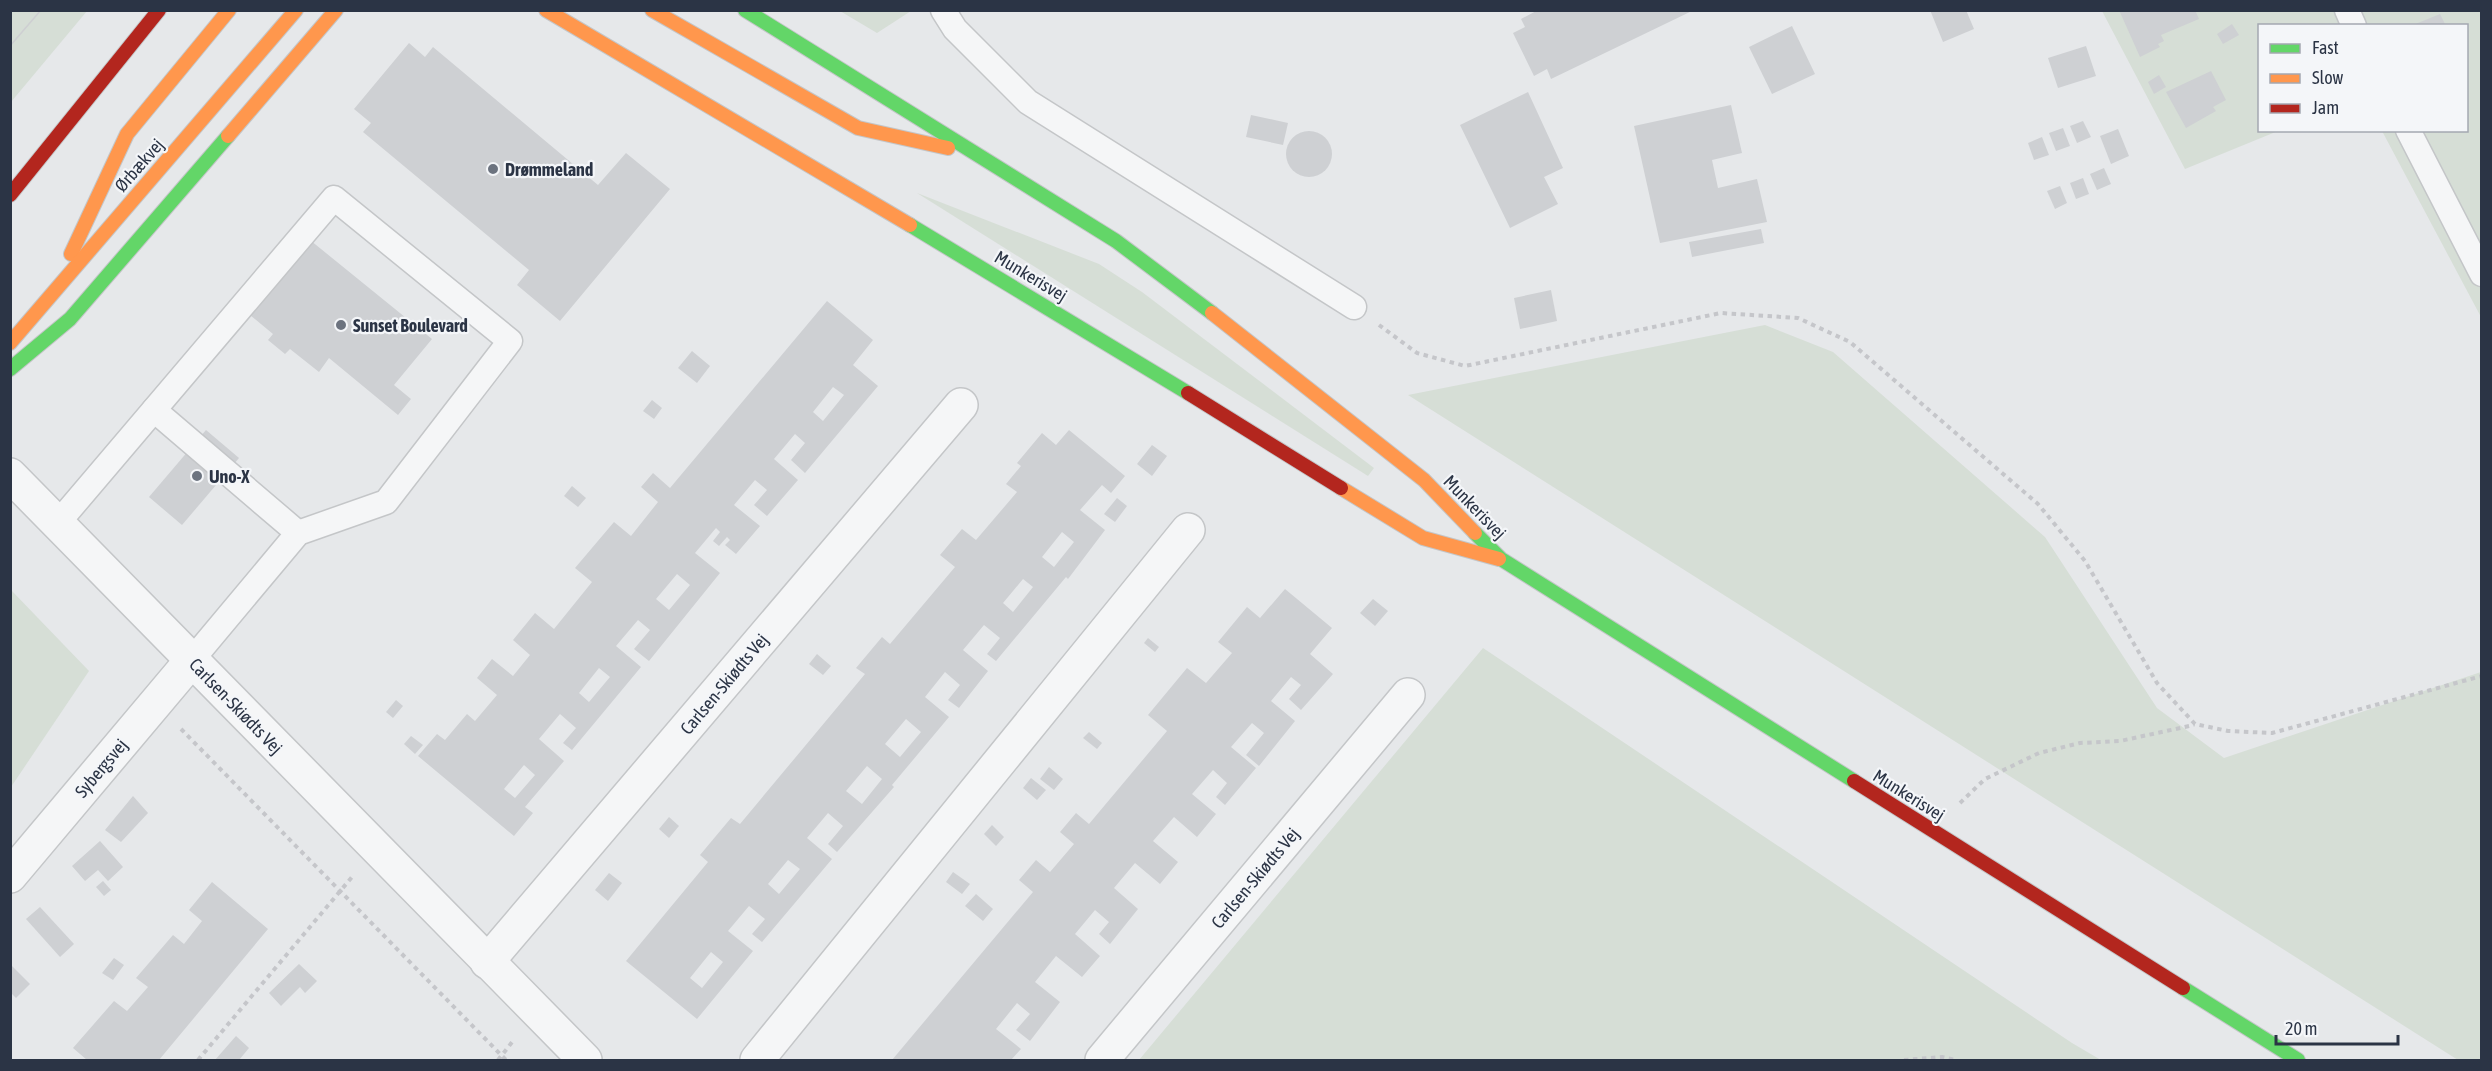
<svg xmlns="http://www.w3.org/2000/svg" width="2492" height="1071" font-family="'Asap Condensed',sans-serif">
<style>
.green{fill:#d6ded6}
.building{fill:#ced0d3;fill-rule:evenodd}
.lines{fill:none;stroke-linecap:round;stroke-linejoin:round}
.lane-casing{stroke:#c4c6c8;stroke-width:27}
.street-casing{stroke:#c4c6c8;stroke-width:36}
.fast-casing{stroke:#c4c6c8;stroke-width:16}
.slow-casing{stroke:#c4c6c8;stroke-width:16}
.jam-casing{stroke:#c4c6c8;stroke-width:16}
.path{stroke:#c5c6ca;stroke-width:4;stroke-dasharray:4.5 4.5;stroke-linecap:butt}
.lane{stroke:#f5f6f7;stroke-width:24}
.street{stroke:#f5f6f7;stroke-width:33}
.fast{stroke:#63d668;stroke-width:14}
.slow{stroke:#ff974d;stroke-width:14}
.jam{stroke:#b3261e;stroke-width:14}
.tram{stroke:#cecfd2;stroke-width:1.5}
.poi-dot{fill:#6c737f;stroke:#f4f6f9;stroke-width:2}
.labels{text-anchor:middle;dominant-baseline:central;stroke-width:4.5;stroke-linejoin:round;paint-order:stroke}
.street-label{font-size:18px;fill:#2b3445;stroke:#f4f6f9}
.poi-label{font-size:18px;font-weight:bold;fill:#2b3445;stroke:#f4f6f9;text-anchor:start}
</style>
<rect width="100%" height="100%" fill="#e6e8ea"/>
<g class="green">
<polygon points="11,10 87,11 11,102 10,11"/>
<polygon points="840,11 911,11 877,33"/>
<polygon points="2102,11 2481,11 2481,317 2382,131 2466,130 2466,26 2260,26 2260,130 2278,131 2185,169"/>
<polygon points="917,193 1099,264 1142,292 1374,468 1368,476"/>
<polygon points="1765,325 1833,352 2045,537 2157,708 2224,758 2481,672 2481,1060 2458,1060 1408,395"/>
<polygon points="11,590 89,671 11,787"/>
<polygon points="1483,648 2072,1043 2101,1060 1139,1060"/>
</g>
<g class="building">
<polygon points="1538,10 1694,10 1551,79 1547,69 1534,76 1513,33 1525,27 1521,19"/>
<polygon points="1930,10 1966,10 1974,29 1943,42"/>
<polygon points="2119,10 2195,10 2199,19 2161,35 2164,41 2158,44 2160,47 2140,57"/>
<polygon points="2440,14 2446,26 2413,26 2413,25"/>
<polygon points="2232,24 2239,35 2223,44 2217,34"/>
<polygon points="1792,26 1815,74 1772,94 1749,47"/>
<polygon points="409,43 425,57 433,47 598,185 626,153 670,189 560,321 517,285 529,270 363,132 371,123 354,109"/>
<polygon points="2086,46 2096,76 2058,88 2048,58"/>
<polygon points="2211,71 2226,100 2213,107 2216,111 2186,128 2166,92"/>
<polygon points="2159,75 2166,87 2154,94 2148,82"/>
<polygon points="1528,92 1563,168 1544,177 1558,204 1510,228 1460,125"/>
<polygon points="1731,105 1742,153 1712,160 1718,188 1757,179 1767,222 1660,243 1634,126"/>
<polygon points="1251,115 1288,123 1283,145 1246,137"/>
<polygon points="2083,121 2091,137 2077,143 2070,126"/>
<polygon points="2063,128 2070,146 2056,151 2049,133"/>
<polygon points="2118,129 2129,156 2111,164 2100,136"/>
<circle cx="1309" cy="154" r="23"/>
<polygon points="2042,137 2049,155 2034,160 2028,143"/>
<polygon points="2104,168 2111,184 2097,190 2090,174"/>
<polygon points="2083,178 2089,194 2076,199 2070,183"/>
<polygon points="2060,186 2067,203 2055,209 2047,191"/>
<polygon points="1761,229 1764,243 1692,257 1689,242"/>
<polygon points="305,236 432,339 394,385 411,399 398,415 329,358 319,372 290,349 285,354 268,340 273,334 244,310"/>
<polygon points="1551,290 1557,321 1520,329 1514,298"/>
<path d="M827,301l46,39 -20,25 25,21 -73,87 -14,-13 14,-17 -10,-9 -21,25 24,21 -31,36 -13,-11 13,-15 -12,-10 -21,25 26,21 -24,28 -11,-9 5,-5 -3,-3 -8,9 -6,-5 7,-9 -4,-4 -21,25 25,20 -71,88 -15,-12 16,-19 -12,-10 -22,26 25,21 -69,83 -9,-7 13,-15 -16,-14 -21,25 25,22 -39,46 8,6 -19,23 -96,-80 19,-22 8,6 22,-26 8,7 22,-26 -20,-17 15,-19 21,17 17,-21 -17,-15 22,-27 19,16 38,-47 -17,-14 39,-46 17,14 27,-34 -17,-15 12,-14 17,15zM833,387l11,8 -21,26 -10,-9zM677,574l13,11 -21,25 -13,-11zM599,668l11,9 -21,25 -10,-9zM524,765l11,10 -20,23 -11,-9z"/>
<polygon points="692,351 710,366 697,383 678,368"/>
<polygon points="652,400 662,408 654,419 643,411"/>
<polygon points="206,430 239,458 182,525 149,497"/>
<path d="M1069,430l56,46 -14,17 -9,-8 -22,25 25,20 -37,49 -2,-2 -70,84 -9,-7 13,-16 -16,-13 -21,25 25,21 -29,37 -11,-8 12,-15 -15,-13 -20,25 24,20 -57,68 2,2 -57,65 -9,-8 15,-18 -15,-13 -21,25 25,21 -70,83 -10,-8 13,-15 -16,-13 -21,25 25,20 -56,68 -71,-58 82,-99 -8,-7 31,-37 9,6 125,-150 -9,-6 26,-31 8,7 65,-77 -15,-12 22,-26 14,11 41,-48 -11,-8 15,-18 -4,-3 25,-30 14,12zM1062,532l12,10 -20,25 -12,-10zM1023,579l10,8 -20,25 -10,-9zM906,719l15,13 -21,25 -15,-13zM867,766l15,13 -20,25 -16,-13zM788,860l12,9 -21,25 -11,-10zM711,952l12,10 -21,26 -12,-10z"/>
<polygon points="1152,445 1167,456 1152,476 1137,464"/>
<polygon points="572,486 586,498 578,507 564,496"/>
<polygon points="1117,498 1127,506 1115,522 1104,514"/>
<polygon points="1285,589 1332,628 1310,654 1333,674 1301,710 1289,699 1301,685 1291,677 1271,701 1295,721 1259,766 1246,755 1264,733 1252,723 1231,747 1256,768 1225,805 1216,797 1227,783 1213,770 1192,794 1216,814 1197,837 1174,817 1153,841 1178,862 1160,884 1135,863 1114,888 1138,909 1110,944 1099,934 1109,922 1095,910 1075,934 1100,956 1082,977 1056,956 1035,982 1060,1002 1030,1041 1016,1030 1030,1014 1017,1003 996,1029 1021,1049 1011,1060 892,1060 1033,892 1019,880 1036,860 1050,872 1074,844 1060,832 1076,813 1089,824 1167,731 1148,715 1187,668 1206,683 1232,653 1218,642 1247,607 1260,618"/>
<polygon points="1373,599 1388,611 1375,626 1360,613"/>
<polygon points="1148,638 1159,647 1155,652 1144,643"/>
<polygon points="817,654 831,666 823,675 809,664"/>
<polygon points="396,700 403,706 393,718 386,712"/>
<polygon points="1089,732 1102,743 1097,749 1083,738"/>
<polygon points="411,736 423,745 415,754 404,744"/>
<polygon points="1049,767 1063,779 1054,790 1040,779"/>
<polygon points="1031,778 1046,790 1037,800 1023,788"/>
<polygon points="133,796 148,813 121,842 105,830"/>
<polygon points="669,817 679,826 669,838 659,829"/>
<polygon points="992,825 1004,837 996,846 984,834"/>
<polygon points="100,841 123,867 108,881 98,870 85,881 72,866"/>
<polygon points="953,872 970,884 962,894 946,882"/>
<polygon points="609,873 622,883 608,901 595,890"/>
<polygon points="103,881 111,890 104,896 96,887"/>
<polygon points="212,882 268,929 159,1060 87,1060 73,1048 114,1001 127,1011 148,987 136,978 173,935 184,944 202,921 189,910"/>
<polygon points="976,894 993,909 983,921 965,906"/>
<polygon points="40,907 74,944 60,957 26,919"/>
<polygon points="114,958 124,965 113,980 102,973"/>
<polygon points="10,964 30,984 16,998 10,992"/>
<polygon points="299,964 317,981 305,993 300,987 281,1006 269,993"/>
<polygon points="236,1036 249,1048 239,1060 215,1060"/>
</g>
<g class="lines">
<defs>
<g id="lane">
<polyline points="943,10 955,29 1028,102 1354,307"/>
<polyline points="2347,10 2354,26"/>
<polyline points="2408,130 2482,274"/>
<polyline points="154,410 298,533"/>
<polyline points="57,524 334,198 510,341 386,502 298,533 191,661"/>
</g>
<g id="street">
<polyline points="10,475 585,1060"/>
<polyline points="10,876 191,661"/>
<polyline points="487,962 961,405"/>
<polyline points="757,1060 1188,530"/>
<polyline points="1102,1060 1408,695"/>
</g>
<g id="fast">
<polyline points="745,10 1116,241 1212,313"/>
<polyline points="910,225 1188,393"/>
<polyline points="10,369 70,319 228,136"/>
<polyline points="1475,533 1501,559 1854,781"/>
<polyline points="2183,988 2298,1060"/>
</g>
<g id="slow">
<polyline points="546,10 910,225"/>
<polyline points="652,10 858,128 948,148"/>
<polyline points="228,136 336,10"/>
<polyline points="71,254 127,134 229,10"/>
<polyline points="1212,313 1424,480 1475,533"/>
<polyline points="10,343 296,10"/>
<polyline points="1341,488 1423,538 1499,559"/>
</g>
<g id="jam">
<polyline points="10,195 159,10"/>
<polyline points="1188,393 1341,488"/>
<polyline points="1854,781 2183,988"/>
</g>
</defs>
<use href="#lane" class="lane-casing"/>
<use href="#street" class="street-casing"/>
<use href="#fast" class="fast-casing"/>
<use href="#slow" class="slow-casing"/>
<use href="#jam" class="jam-casing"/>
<g class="path">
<polyline points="1379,325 1417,353 1465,366 1721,313 1798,318 1850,342 2038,504 2085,561 2157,683 2195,724 2228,731 2272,733 2482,676"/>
<polyline points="181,729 506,1060"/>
<polyline points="1960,803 1985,779 2039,753 2080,743 2120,741 2194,725"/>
<polyline points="198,1060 352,877"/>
<polyline points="498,1060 513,1041"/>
<polyline points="1904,1060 1942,1057 1955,1060"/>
</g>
<use href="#lane" class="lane"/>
<use href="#street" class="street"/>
<use href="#fast" class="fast"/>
<use href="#slow" class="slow"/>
<use href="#jam" class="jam"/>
<polyline class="tram" points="10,46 41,10"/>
</g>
<g class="poi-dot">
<circle cx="493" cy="169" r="6"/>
<circle cx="341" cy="325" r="6"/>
<circle cx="197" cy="476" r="6"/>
</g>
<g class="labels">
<g class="street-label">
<text transform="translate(139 165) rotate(-49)">Ørbækvej</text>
<text transform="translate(1031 276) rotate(31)">Munkerisvej</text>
<text transform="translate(1475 507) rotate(46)">Munkerisvej</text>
<text transform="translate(724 684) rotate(-50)">Carlsen-Skiødts Vej</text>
<text transform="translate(236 706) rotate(46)">Carlsen-Skiødts Vej</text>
<text transform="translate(101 768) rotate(-50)">Sybergsvej</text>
<text transform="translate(1909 795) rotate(32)">Munkerisvej</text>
<text transform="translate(1255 878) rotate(-50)">Carlsen-Skiødts Vej</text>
</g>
<g class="poi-label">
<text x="505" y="169">Drømmeland</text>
<text x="353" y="325">Sunset Boulevard</text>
<text x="209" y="476">Uno-X</text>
</g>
</g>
<rect width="2492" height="1071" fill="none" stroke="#2b3445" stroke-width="24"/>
<rect x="2258" y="24" width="210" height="108" fill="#f4f6f9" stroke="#a4a8b1" stroke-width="1.5"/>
<rect x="2270" y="44" width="30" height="9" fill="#63d668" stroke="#a4a8b1" stroke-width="1.5"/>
<text x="2312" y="54" font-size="18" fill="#2b3445">Fast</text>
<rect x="2270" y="74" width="30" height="9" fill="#ff974d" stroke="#a4a8b1" stroke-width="1.5"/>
<text x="2312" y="84" font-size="18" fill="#2b3445">Slow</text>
<rect x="2270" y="104" width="30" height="9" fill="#b3261e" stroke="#a4a8b1" stroke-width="1.5"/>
<text x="2312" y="114" font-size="18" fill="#2b3445">Jam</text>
<path d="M2276 1035v9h122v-9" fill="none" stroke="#2b3445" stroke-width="3"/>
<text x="2285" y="1035" font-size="18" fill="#2b3445" stroke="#f4f6f9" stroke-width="4.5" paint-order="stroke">20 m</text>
</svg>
